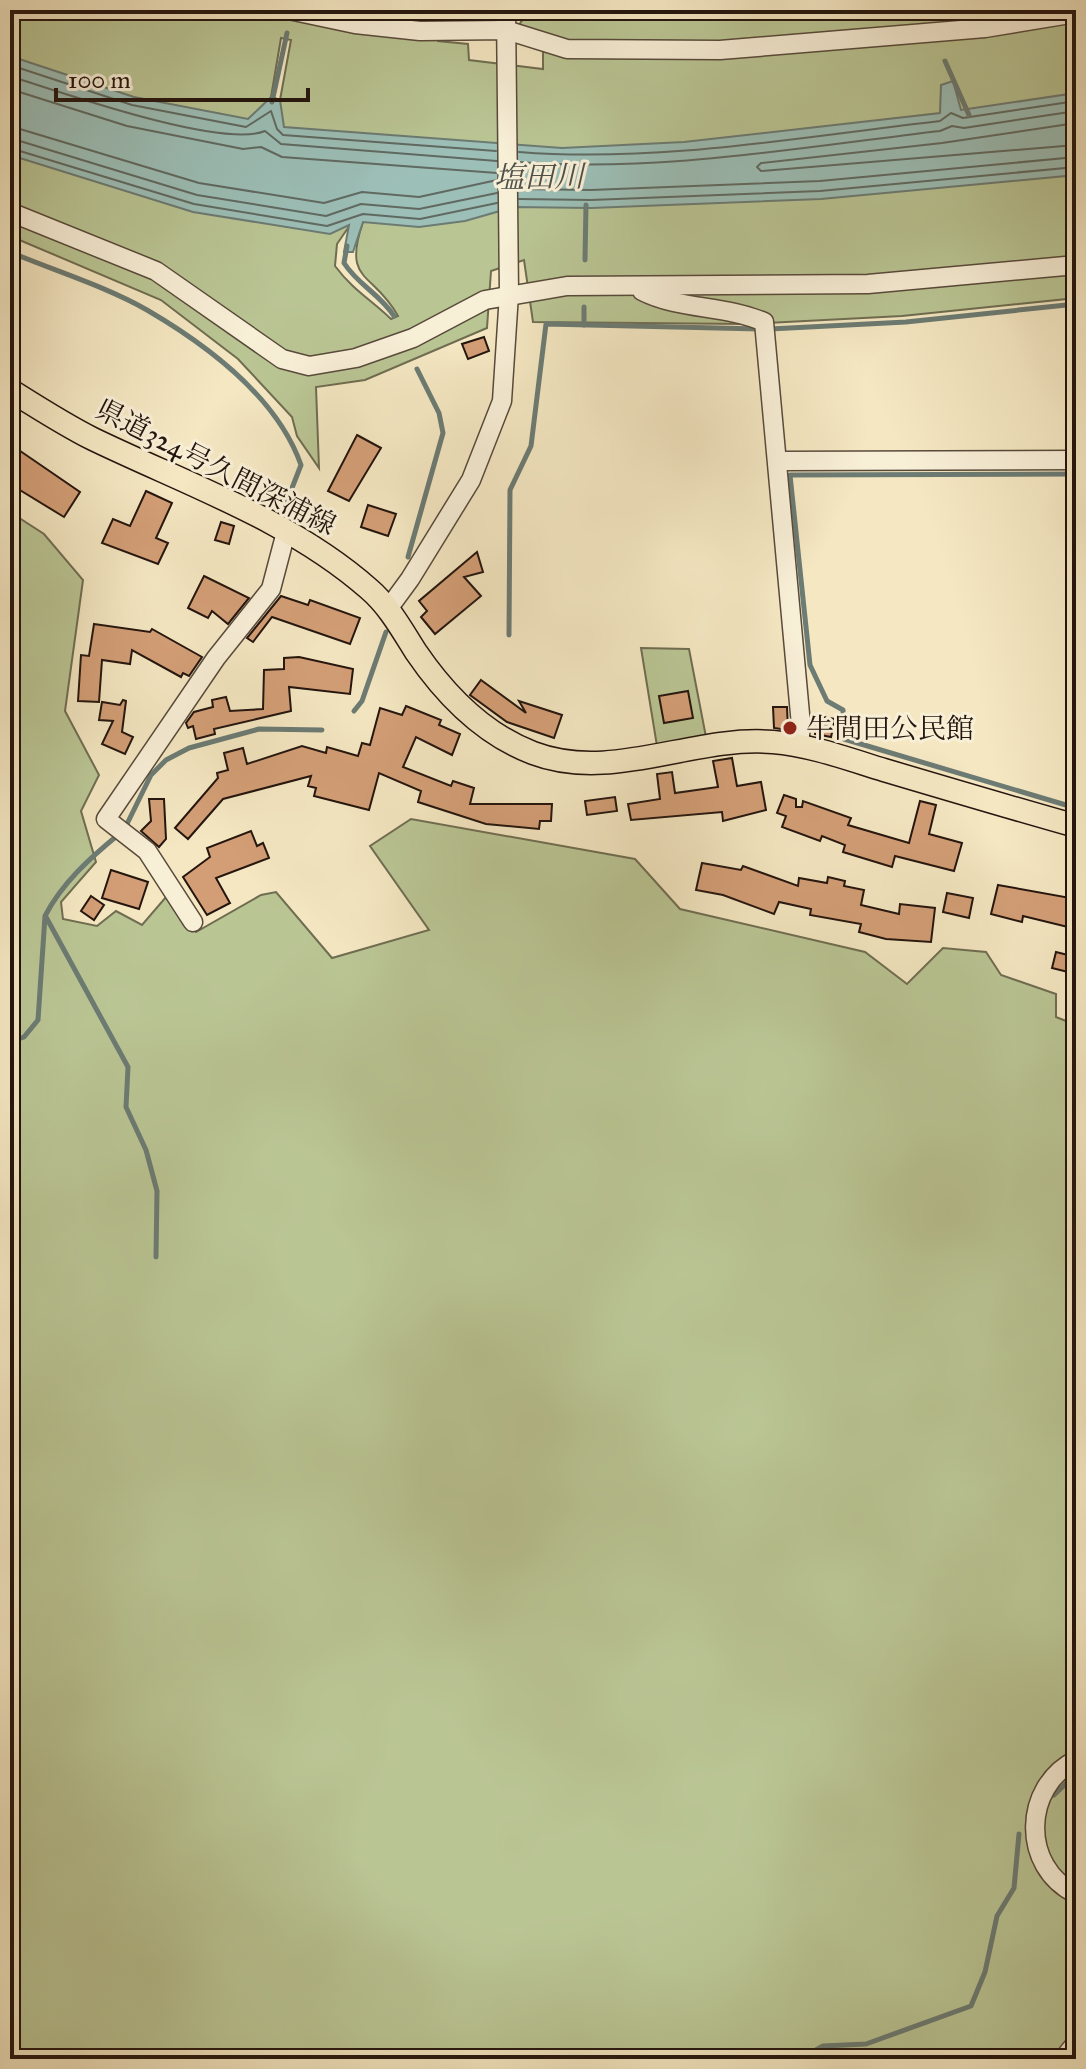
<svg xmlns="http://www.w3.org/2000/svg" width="1086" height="2069" font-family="'IM FELL Great Primer','Noto Serif JP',serif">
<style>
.green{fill:#bac594;stroke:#6f6d51;stroke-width:2;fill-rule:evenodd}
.water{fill:#9cbfb7;stroke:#6c7b73;stroke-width:2}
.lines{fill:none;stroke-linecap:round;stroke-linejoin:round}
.shore{stroke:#606a62;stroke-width:2}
.stream{stroke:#6c7b73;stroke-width:5}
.building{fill:#d39e76;stroke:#24150e;stroke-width:2}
.minor-casing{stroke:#584a3b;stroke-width:21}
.major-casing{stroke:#24150e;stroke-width:25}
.minor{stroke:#f8efd7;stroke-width:18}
.major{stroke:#f4e7c2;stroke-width:22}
.poi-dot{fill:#8f2418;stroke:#f8efd7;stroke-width:3}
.labels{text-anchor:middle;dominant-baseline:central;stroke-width:6;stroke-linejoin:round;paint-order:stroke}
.street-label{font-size:28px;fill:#24150e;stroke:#f8efd7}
.poi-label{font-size:28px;fill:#24150e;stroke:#f8efd7;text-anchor:start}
.water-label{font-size:30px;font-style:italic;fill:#4e5049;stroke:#f8efd7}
</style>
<rect width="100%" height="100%" fill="#f4e7c2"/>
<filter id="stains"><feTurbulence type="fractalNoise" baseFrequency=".0025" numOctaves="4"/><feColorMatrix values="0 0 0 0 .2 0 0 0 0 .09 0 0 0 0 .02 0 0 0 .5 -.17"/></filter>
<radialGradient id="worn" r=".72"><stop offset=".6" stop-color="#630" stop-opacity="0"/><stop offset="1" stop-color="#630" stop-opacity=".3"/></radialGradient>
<g class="green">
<path d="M10,10h449l-23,3 2,28 30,3 1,16 74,9v-35l-24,-9 10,-15h547v114l-555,41 -511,-62zM281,38l10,2 -11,60 -9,-3z"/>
<path d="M1076,148v150l-174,18 -156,8 -213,-2 -9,-62 -33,11 -4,57 -122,52 -49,7 3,81 -22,-32 -5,-19 -54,-58 -77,-59 -151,-64v-87l340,76 -13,19 -2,22c18,24 35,33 56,53l7,-3c-25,-45 -56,-33 -35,-94l-6,-11z"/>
<polygon points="10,512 44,534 83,580 65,711 99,775 81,811 96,862 61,902 63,919 97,926 116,911 142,925 166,897 196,932 261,895 276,892 332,958 429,930 370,846 411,819 635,859 680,909 865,952 907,984 943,948 986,952 1001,975 1056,994 1056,1017 1076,1025 1076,2059 10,2059"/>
<polygon points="641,648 689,649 706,737 657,746"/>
</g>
<polygon class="water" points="10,56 134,97 248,119 271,97 280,100 284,127 562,148 684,142 940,113 941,85 953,81 961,110 1076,93 1076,175 821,199 591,208 514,207 465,221 419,227 363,222 353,252 344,252 349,225 330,234 193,212 10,155"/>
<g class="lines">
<g class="shore">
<polyline points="10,65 132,105 246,127 271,111 277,129 283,135 496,151"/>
<path d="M10,76c50,16 212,73 255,55l16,13 216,17"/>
<polyline points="10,89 127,126 243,149 261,147 282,157 497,173"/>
<polyline points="1076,123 942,143 761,163 757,167 761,171 1076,145"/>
<polyline points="10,126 199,183 324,203 362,192 419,197 497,180"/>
<polyline points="10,138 197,195 326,216 361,204 419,209 497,193"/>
<polyline points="10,148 194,204 327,226 363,214 420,219 497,203"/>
<path d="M519,152c139,11 282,-15 421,-31l11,-8 12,5 113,-17"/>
<path d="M519,162c139,11 283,-15 421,-31l12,-5 12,2 112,-17"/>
<polyline points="519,189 591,190 820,181 1076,157"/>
<polyline points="519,199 591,200 820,191 1076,167"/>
</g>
<g class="stream">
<polyline points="945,61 969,115"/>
<polyline points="272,102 287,33"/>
<path d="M347,246l-3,17c14,22 36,31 50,53"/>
<path d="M10,252c45,19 95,34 137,58 60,35 130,87 154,155l-18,46"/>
<polyline points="585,260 586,205"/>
<polyline points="584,325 584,307"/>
<polyline points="770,329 906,322 1076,304"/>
<polyline points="1076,474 790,475 810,665 827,701 843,710 844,739 1076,808"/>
<polyline points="408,557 443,433 439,413 417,369"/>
<polyline points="509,635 510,490 531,446 546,324 760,329"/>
<polyline points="354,711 362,701 386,632"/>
<polyline points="125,828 151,775 166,760 189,748 259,729 322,730"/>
<polyline points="46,917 128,1067 126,1107 146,1150 157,1191 156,1257"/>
<path d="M10,1042l14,-5 14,-17 7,-104c17,-33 45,-58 73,-81"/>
<polyline points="1054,1795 1076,1774"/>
<polyline points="800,2059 823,2046 866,2044 971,2006 985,1972 997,1916 1014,1888 1019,1834"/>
</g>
</g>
<g class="building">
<polygon points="484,337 489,351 468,359 462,344"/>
<polygon points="357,435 381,448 349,501 328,491"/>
<polygon points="10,444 80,492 64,517 10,484"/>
<polygon points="146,491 172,503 156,538 168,543 158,564 102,543 113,519 130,526"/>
<polygon points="368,505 396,514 388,536 361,527"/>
<polygon points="221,522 234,526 229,544 215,540"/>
<polygon points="477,552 483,572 464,577 481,596 435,634 421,617 427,611 419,601"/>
<polygon points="204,576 249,598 228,624 212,611 208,618 188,608"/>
<polygon points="281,596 308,605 310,600 360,618 350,644 272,617 253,642 247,638"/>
<polygon points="94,624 150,632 152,629 202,657 189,676 183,673 181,677 132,650 130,664 102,660 99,702 78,701 81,655 89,656"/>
<polygon points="299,657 353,669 350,694 289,687 291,711 214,729 215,734 196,739 193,726 188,728 186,723 194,712 213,707 212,700 226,697 230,711 263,709 264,670 284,669 284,658"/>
<polygon points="481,680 526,713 519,701 562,715 554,738 507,722 470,695"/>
<polygon points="688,691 693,718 664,723 659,696"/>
<polygon points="123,700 126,701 122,732 133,737 125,754 102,744 113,721 99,720 102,702 120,705"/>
<polygon points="406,706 441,720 439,725 460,734 452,755 416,737 403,767 451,786 453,781 474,788 470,804 552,804 551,821 540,821 539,829 486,824 418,802 421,791 379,773 369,810 314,796 316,788 308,786 311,776 223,799 188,839 175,828 218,778 217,773 228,770 224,753 243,748 247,764 302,746 326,753 327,747 358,756 362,743 370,745 380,708 402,715"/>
<polygon points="773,707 787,707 788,730 774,728"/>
<polygon points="819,716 835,719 831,737 815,734"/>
<polygon points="732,758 737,786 761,782 766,810 723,821 722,812 631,820 628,804 660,799 657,774 672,772 675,793 718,787 713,761"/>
<polygon points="784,795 796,799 796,807 802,807 803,801 851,818 848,825 909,843 920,801 936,805 929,834 962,843 954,871 895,856 892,867 843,852 845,845 822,836 820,841 782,827 786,816 777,813"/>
<polygon points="615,797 617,811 587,815 585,801"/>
<polygon points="149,799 164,799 166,839 159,847 141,831 151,821"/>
<polygon points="251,831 257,846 263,843 269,858 216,878 230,903 207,915 183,877 210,857 207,848"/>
<polygon points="702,863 741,870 743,866 798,886 799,878 827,883 828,877 845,881 844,886 864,890 861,905 899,914 900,904 935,908 931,942 886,939 859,932 861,924 810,915 811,909 779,902 774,914 723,895 696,890"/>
<polygon points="111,870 148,882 139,909 102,898"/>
<polygon points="998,885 1076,899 1076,929 1023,916 1022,922 991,914"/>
<polygon points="947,893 973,898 969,918 943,912"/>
<polygon points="91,896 104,905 94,920 81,911"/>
<polygon points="1056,952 1076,957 1076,974 1052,968"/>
</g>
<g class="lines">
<defs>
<g id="minor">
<polyline points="289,10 355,24 420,31 506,30 567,49 720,50 985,28 1076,13"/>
<polyline points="10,212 156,271 282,359 309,366 356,358 413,338 485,300 567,286 868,284 1076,265"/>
<path d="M642,291c37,19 83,14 122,31l37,403 -2,21"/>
<polyline points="778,461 1076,460"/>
<polyline points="388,609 410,579 471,480 502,401 509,294 506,10"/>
<polyline points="193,922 147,851 106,819 216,658 271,589 286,532"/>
<path d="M1076,1760c-53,26 -56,107 0,134"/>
<polyline points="1063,2059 1076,2043"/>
</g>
<path id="major" d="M10,390c27,17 55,35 83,49 93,45 198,81 276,150 20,17 33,41 47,63 30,44 67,82 117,101 79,30 160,-18 240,-11 37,3 75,17 111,28 64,19 128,38 192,56"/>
</defs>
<use href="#minor" class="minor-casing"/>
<use href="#major" class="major-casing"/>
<use href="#minor" class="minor"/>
<use href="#major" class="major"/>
</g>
<circle class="poi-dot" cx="790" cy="728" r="8"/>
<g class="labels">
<g class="street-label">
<text transform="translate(216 467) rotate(27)">県道324号久間深浦線</text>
</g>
<g class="poi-label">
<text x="806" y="728">牛間田公民館</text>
</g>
<g class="water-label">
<text transform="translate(539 177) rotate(-1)">塩田川</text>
</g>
</g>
<rect width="1086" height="2069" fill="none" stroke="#f4e7c2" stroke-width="40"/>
<rect x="12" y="12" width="1062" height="2045" fill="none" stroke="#24150e" stroke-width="4"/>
<rect x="20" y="20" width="1046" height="2029" fill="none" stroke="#24150e" stroke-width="2"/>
<path d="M56 88v12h252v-12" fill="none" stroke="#24150e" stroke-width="4"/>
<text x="68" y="88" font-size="24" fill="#24150e" stroke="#f8efd7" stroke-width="6" paint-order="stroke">100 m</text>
<rect width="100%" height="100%" filter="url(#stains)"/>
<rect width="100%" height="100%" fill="url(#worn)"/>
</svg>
